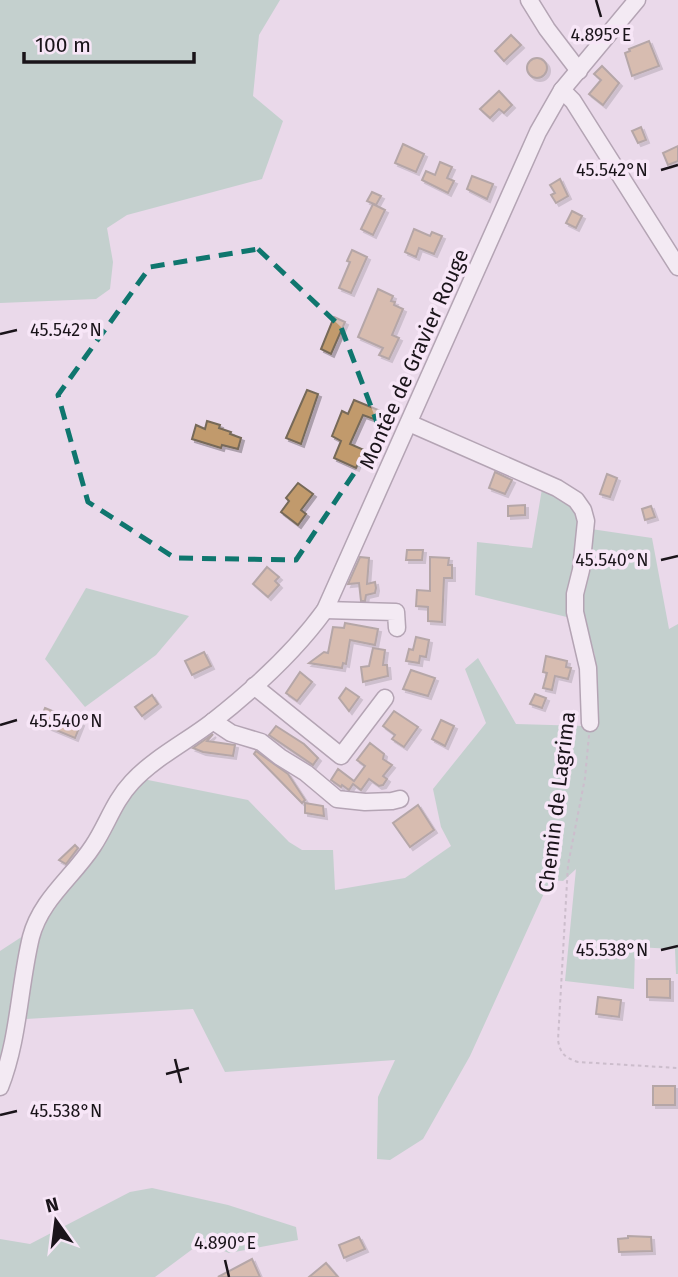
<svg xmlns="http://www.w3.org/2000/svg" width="678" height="1277" font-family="'Fira Sans',sans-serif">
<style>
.green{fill:#97c5ae}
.building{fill:#c19a6c;stroke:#766959;stroke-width:2;filter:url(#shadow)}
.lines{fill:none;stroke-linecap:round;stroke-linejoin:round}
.minor-casing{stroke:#746574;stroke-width:19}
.path{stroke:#a89ba8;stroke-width:2;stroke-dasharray:3.5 3.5;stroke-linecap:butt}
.minor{stroke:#fff;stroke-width:16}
.marked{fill:none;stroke:#0f766e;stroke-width:5;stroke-dasharray:14 9;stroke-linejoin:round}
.ticks{fill:none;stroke:#1a141a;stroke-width:2.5}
.labels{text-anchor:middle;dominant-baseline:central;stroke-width:7;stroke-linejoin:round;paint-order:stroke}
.street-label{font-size:21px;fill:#1a141a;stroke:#f7e6f7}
.ticks-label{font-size:18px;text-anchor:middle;fill:#1a141a;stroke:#f7e6f7;stroke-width:7;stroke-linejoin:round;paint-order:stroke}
</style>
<defs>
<filter id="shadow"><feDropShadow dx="3" dy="3" stdDeviation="0" flood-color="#0004"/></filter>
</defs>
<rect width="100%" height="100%" fill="#ead9ea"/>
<g class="green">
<polygon points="0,0 280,0 259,35 253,96 283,121 262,179 127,215 107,228 113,262 110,289 96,299 0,303"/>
<polygon points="542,489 571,501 582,517 571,618 475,595 477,542 532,548"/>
<polygon points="591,529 652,538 669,629 678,624 678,974 676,974 675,949 635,947 634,989 565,981 576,869 563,881 550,880 470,1056 423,1139 390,1160 377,1159 378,1097 395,1060 225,1072 193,1009 26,1019 31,961 37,939 44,923 62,892 138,778 248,800 289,842 302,850 333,850 335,890 405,878 451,846 441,827 433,789 486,723 465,669 478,658 516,724 585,726 595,720 595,655 580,613"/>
<polygon points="86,588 189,616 156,655 85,707 45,659"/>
<polygon points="23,936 8,1038 0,1066 0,951"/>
<polygon points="152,1188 228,1205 296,1227 298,1240 229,1253 202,1242 155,1277 0,1277 0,1239 30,1244 130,1192"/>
</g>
<g class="building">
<polygon points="511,35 521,45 504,61 495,51"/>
<polygon points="649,41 659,66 632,76 625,53 630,51 629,49"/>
<circle cx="537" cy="68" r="10"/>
<polygon points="602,66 619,83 603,105 589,94 601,80 594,74"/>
<polygon points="499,91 512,105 504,113 499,109 490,118 480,109"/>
<polygon points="641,127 646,140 638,143 632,131"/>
<polygon points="403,144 424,154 416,172 395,163"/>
<polygon points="678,146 678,161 668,165 663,153"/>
<polygon points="440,162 452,167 447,178 454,181 448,193 422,180 426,171 435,175"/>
<polygon points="472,176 493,184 487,199 467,189"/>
<polygon points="560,179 568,196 556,203 551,195 555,193 550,185"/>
<polygon points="372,192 381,196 376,205 367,201"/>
<polygon points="373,204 385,210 373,235 361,229"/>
<polygon points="572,211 582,216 576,228 566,223"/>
<polygon points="414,229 430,236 432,232 442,236 434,254 419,248 416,257 405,252"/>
<polygon points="352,250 367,257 351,293 339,288 350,262 347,261"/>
<polygon points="378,289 393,296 391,301 395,302 394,305 403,309 392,335 399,338 389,359 379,355 383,348 358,337"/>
<polygon points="334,317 345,322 331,354 321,349"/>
<polygon points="307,390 318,394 301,444 286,438"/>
<polygon points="354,400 383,412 379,421 363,415 350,444 364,450 356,468 334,458 341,441 332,436 342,411 348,414"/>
<polygon points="207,421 220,425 219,428 231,432 230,434 241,438 238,449 222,445 221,448 192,439 196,425 205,429"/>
<polygon points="495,472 512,480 505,494 489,488"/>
<polygon points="607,474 617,478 610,497 600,494"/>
<polygon points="298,483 313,494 301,510 306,514 298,525 281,512 289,501 286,498"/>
<polygon points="525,505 525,515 508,516 508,506"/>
<polygon points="651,506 655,517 645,520 642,509"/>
<polygon points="407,550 423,550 422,560 406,560"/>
<polygon points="360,557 369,558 367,584 375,582 376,588 375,593 366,595 365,601 361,601 359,583 348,584"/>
<polygon points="430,557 449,558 448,565 452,565 452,578 444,578 442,622 428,621 428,607 416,606 417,590 430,591"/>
<polygon points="267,567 279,577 275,581 279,585 268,597 253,584"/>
<polygon points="345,623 378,629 375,645 350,640 346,664 343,663 342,668 309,663 324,652 328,653 333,627 344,628"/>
<polygon points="416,637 429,640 426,657 420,656 419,663 406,661 409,649 413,650"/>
<polygon points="373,648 385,650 383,665 387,665 388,676 363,682 361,667 369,666"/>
<polygon points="204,652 211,666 192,675 185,661"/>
<polygon points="546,656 567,661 566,667 571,668 568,679 555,676 552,690 543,688 547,673 543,672"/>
<polygon points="411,670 435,678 428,696 403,689"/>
<polygon points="300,672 312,682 297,701 286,693"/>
<polygon points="346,688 359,697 349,711 339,698"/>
<polygon points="535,694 546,698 542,708 530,704"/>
<polygon points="152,695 158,704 142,716 135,707"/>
<polygon points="45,708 81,723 75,738 39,723"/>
<polygon points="394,711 418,727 404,747 392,739 395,735 383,726"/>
<polygon points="441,720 454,726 445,746 432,739"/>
<polygon points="276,726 304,744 318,758 313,765 269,735"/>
<polygon points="213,734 207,741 235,745 233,756 203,752 193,748"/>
<polygon points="370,743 384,754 383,759 392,765 383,776 387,779 383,785 379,786 369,779 361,790 353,784 349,790 342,785 341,787 331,780 338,769 354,781 365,766 357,760"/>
<polygon points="256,751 288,774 305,800 302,803 254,754"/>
<polygon points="305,803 323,806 324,816 305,813"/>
<polygon points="418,805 434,830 410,847 393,823"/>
<polygon points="75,845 78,848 66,864 59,860"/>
<polygon points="647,979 670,979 670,998 647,997"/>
<polygon points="598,997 621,1000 619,1017 596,1014"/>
<rect x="653" y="1086" width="22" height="19"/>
<polygon points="628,1236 651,1237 652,1251 619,1252 618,1239 628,1238"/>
<polygon points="359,1237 365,1249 344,1258 339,1245"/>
<polygon points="252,1259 260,1277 218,1277"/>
<polygon points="326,1263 338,1277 309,1277"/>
</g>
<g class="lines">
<defs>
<g id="minor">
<polyline points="529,0 547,29 579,71"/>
<polyline points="562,90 573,101 678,267"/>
<polyline points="409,423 557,488 576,500 583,510 586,521 581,570 575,594 575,612 588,668 590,723"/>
<polyline points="325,610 396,612 397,628"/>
<polyline points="254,686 341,756 385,698"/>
<polyline points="213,721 231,733 261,742 280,757 306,773 337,799 365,802 392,801 400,799"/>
<path d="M0,1087c19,-48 19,-100 31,-150 10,-38 42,-60 62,-91 14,-21 21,-45 39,-64 22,-24 54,-40 80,-60 42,-33 82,-69 113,-112l213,-478 24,-42 75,-90"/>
</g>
</defs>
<use href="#minor" class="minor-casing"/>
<path class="path" d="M589,735l-4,43 -17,87 -10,175c2,13 7,18 20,22l100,6"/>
<use href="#minor" class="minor"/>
</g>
<path d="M0 0H678V1277H0ZM258,249l83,78 40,106 -85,127 -121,-2 -87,-56 -30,-107 92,-128z" fill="#ead9ea" fill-opacity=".55" fill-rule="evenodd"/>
<path class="marked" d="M258,249l83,78 40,106 -85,127 -121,-2 -87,-56 -30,-107 92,-128z"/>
<path class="ticks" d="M596,0l5,17M661,170l17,-5M0,334l17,-4M661,560l17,-4M0,725l17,-5M661,950l17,-4M175,1059l6,24M166,1074l23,-6M0,1115l17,-4M225,1260l4,17"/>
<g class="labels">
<g class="street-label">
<text transform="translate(414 359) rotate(-66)">Montée de Gravier Rouge</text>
<text transform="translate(557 802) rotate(-83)">Chemin de Lagrima</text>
</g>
</g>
<g class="ticks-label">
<text x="601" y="41">4.895°E</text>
<text x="612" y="176">45.542°N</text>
<text x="66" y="336">45.542°N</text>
<text x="612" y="566">45.540°N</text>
<text x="66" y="727">45.540°N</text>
<text x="612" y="956">45.538°N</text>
<text x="66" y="1117">45.538°N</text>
<text x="225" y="1249">4.890°E</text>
</g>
<g transform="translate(56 1221) rotate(346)" stroke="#f7e6f7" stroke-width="5" paint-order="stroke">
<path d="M0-5L12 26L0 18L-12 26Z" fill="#1a141a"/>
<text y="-10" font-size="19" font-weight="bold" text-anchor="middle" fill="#1a141a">N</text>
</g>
<path d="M24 52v10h170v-10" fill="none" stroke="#1a141a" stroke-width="3.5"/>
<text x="35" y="52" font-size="21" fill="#1a141a" stroke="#f7e6f7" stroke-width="5" paint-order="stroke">100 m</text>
</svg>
